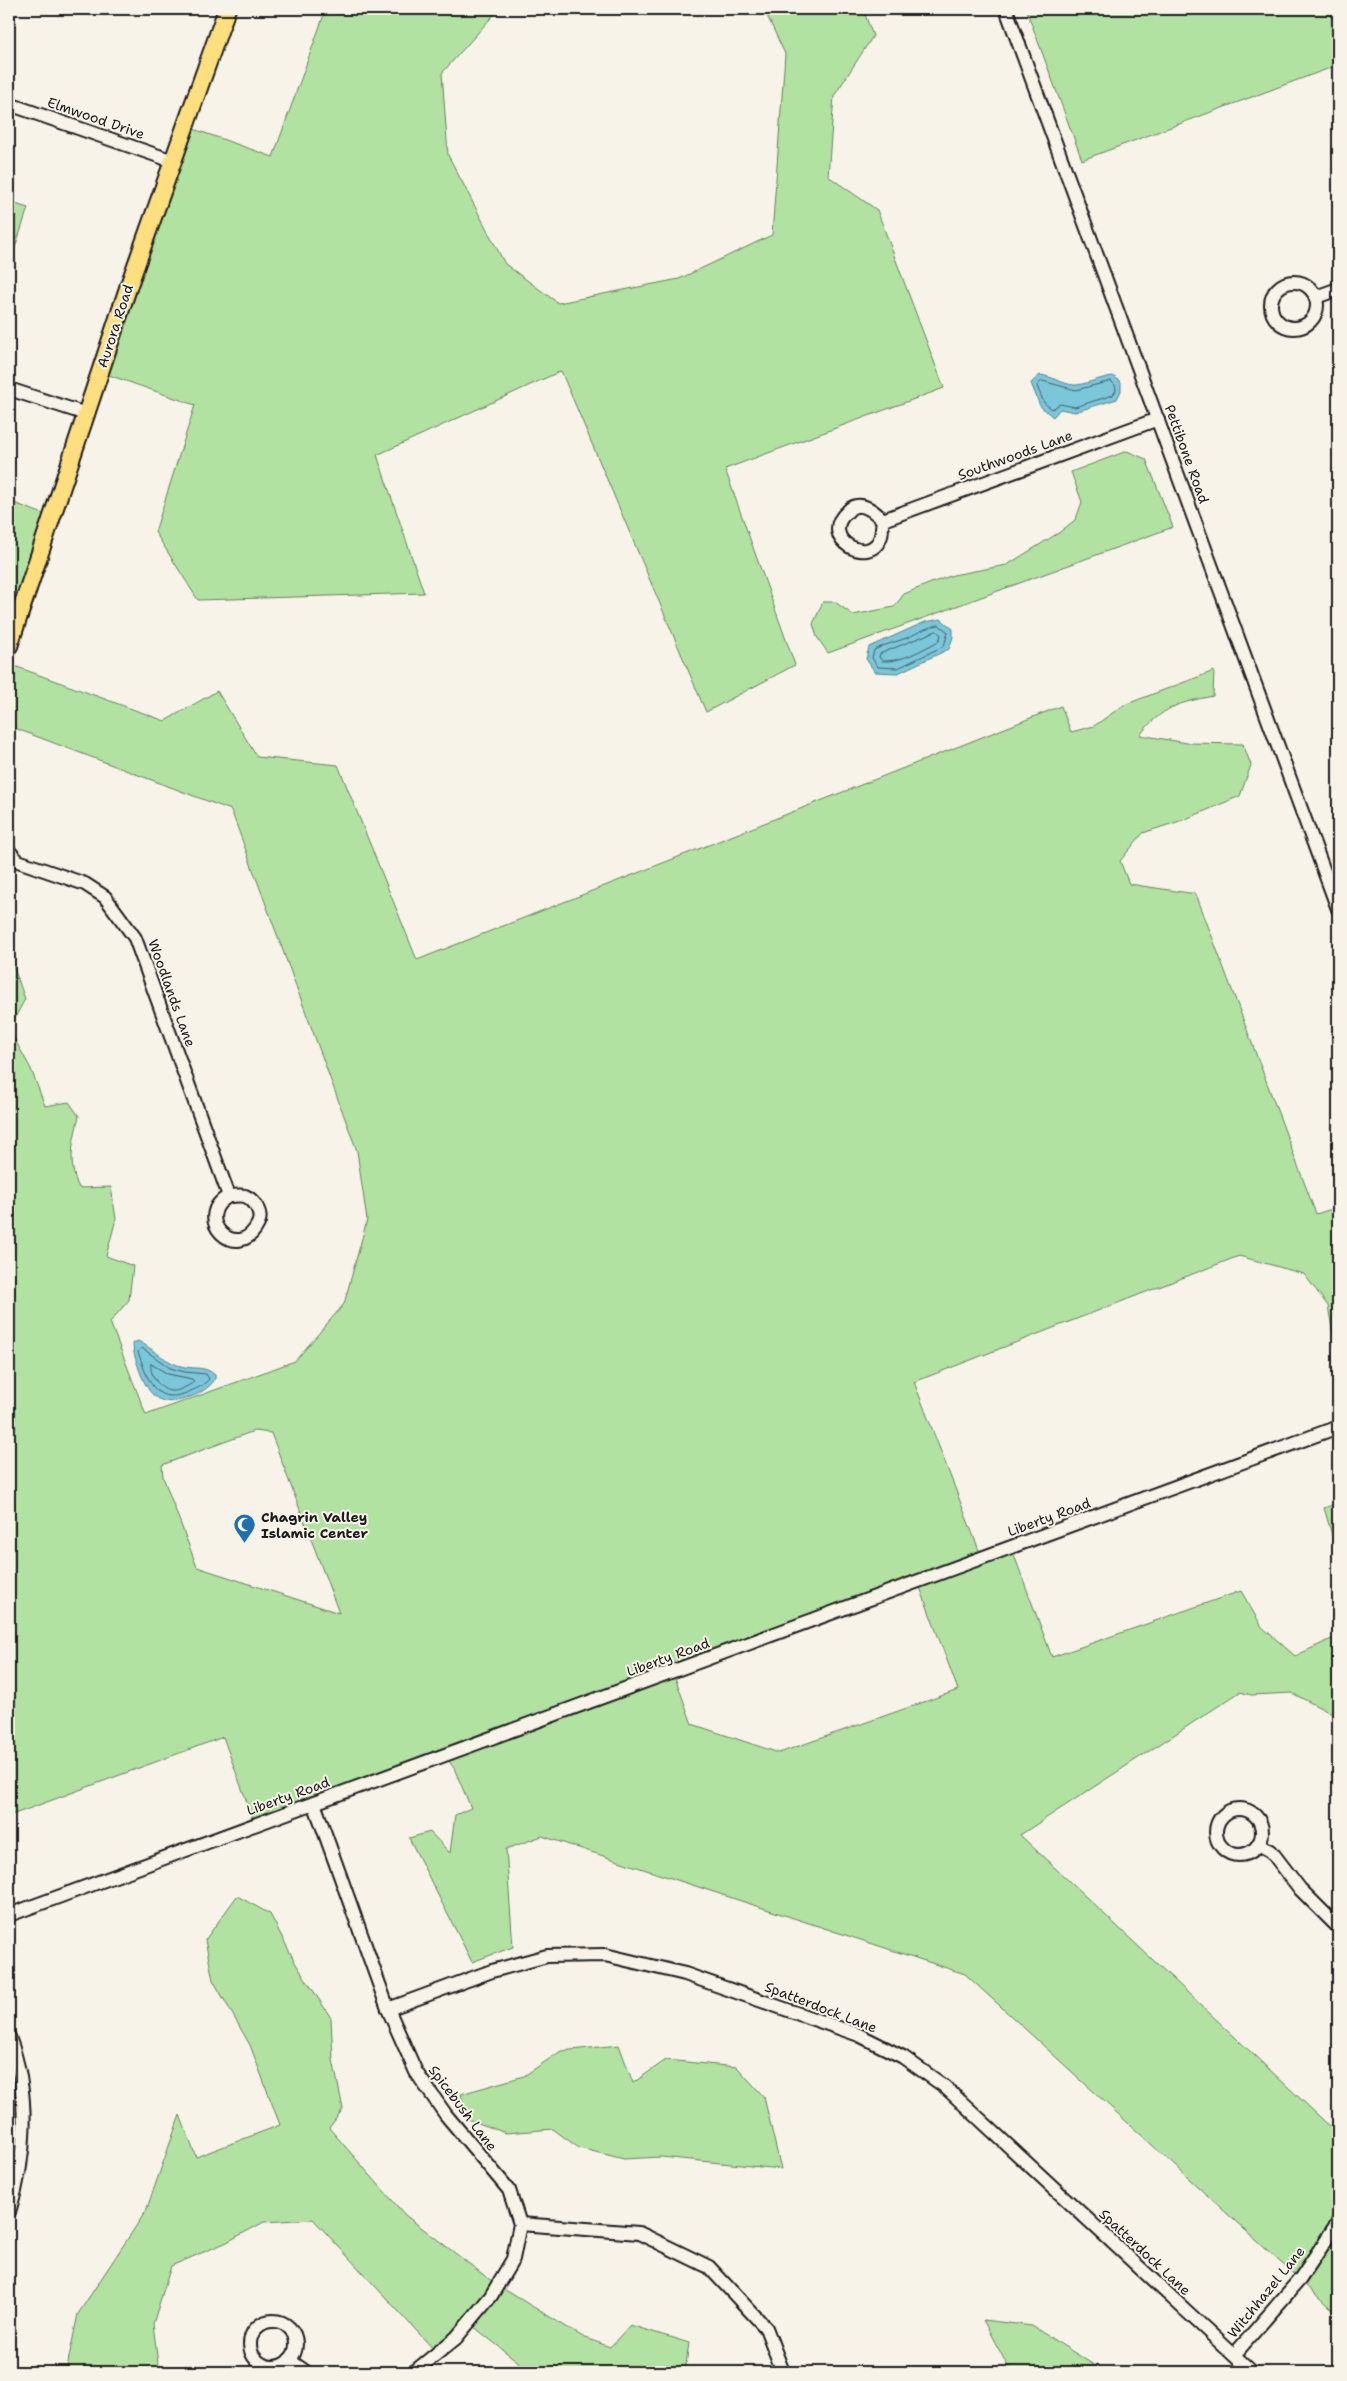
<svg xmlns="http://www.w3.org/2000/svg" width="1347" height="2381" font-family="'Shantell Sans',sans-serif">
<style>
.green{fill:#b2e2a2;stroke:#677f5f;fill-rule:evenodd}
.water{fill:#7bc6da;stroke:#55828e}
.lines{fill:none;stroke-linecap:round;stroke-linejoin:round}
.shore{stroke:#426068;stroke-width:1}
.minor-casing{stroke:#1c1c1c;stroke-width:16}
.major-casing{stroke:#1c1c1c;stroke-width:20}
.minor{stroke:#f7f3e8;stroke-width:12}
.major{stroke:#fddf80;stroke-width:16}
.labels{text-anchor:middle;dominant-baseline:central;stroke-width:4;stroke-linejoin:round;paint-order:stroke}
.street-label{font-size:14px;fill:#1c1c1c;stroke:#f7f3e8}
.poi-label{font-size:14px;font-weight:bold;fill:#1c1c1c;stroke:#f7f3e8;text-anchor:start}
</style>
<rect width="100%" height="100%" fill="#f7f3e8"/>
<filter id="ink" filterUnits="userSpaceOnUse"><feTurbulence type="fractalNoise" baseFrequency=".02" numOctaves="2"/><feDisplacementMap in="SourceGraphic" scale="10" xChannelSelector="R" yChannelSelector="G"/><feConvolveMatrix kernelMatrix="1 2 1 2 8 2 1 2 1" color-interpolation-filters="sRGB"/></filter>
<g filter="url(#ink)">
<g class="green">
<polygon points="326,9 499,9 442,73 448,155 505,264 558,303 679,279 772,235 785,54 764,9 863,9 873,36 834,96 828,176 877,210 944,388 725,469 795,665 706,712 561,371 377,455 424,593 198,600 155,532 195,405 100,372 185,126 273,157"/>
<polygon points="1026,9 1338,9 1338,65 1082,160"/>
<polygon points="9,202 28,208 9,266"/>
<polygon points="1127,451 1146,459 1173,527 828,653 817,637 813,624 823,602 835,602 853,615 894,607 904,594 931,583 953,575 1007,565 1060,532 1076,519 1082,502 1071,472"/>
<polygon points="9,501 51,517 9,646"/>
<path d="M9,664l156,57 52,-30 40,66 81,8 79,195 644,-254 10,26 23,-6 30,-21 90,-34 -1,25c-35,7 -51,11 -73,39l47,8 56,1 8,21 -11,31 -54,23 -43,14 -23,28 9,23 67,10 120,320 22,-7v156l-10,-57 -24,-32 -65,-18 -325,126 68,176 29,-11 41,110 189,-66 21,36 33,29 43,-20v81l-46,-24 -41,2 -11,-3 -220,143 318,299v181l-373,-341 -423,-138 -36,13 7,98 -41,15 -63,-124 21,-6 20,21 5,-38 16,-7 -17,-40 -10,-13 -189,69 -32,-87 -214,79v-899l5,51 11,31 -16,30 22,40 14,37 24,-4 10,14c-6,27 -12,46 0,72l32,-1 5,32 -10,37 27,10 -4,34 -19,22 36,93 149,-54 49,-57 23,-84 -10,-69 -126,-341 -222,-84zM254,1431l17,2 68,180 -142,-46 -34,-90 -1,-12zM918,1582l40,108 -179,63 -87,-29 -19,-52z"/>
<polygon points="1338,1503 1338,1555 1324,1508"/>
<polygon points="237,1896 270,1914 296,1964 331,2018 333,2060 343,2109 329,2128 405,2215 497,2285 583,2337 610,2347 630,2325 689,2343 685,2372 531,2372 469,2323 437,2353 313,2219 264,2222 225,2243 171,2266 153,2324 159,2372 66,2372 78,2314 146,2211 180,2115 196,2157 280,2125 250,2045 213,1980 205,1940"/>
<polygon points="619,2045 633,2083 666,2060 737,2067 764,2097 781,2169 661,2157 624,2159 579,2148 553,2129 506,2133 467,2119 461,2094 524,2076 561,2051"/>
<polygon points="983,2320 1032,2326 1105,2372 1011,2372"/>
</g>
<g class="water">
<path d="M1040,375c12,1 22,9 34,10 7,1 28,-8 39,-9l8,6v9l-4,8 -42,13 -15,-3 -7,8 -13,-11 -9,-23z"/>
<polygon points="941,619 953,629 953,637 949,649 898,673 875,672 866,659 869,647 925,622"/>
<path d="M138,1341c16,8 29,23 47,26 12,2 20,-1 30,8v5c-8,9 -14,13 -25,17 -30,12 -41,0 -51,-28 -3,-9 -6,-16 -6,-26z"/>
</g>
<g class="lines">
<g class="shore">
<polygon points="1042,381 1076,390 1111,381 1115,385 1116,390 1113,395 1075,407 1060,404 1052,409 1044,403 1037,386"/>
<path d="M939,625l9,7 -4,14 -46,22 -20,-1 -6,-9 2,-8c11,-6 23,-8 35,-13 10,-5 18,-10 30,-12z"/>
<path d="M937,631l4,4 -2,6c-18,9 -36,21 -57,20l-3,-4 1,-3z"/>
<path d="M142,1348l28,20 15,4 21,2 3,5c-7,8 -14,10 -23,14 -33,13 -39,-17 -48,-41z"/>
<path d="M151,1364l17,10 24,5 2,3c-6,4 -16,10 -23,9 -12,-1 -22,-18 -20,-27z"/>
</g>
<defs>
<g id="minor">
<polyline points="1006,9 1338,909"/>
<polyline points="9,104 173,161"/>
<circle cx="1294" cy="305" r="23"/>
<polyline points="1316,297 1338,289"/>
<polyline points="9,389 86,414"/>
<path d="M883,520c-1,5 -1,11 -2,16 -10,33 -64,2 -34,-24 2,-2 3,-4 6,-5 11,-5 23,6 30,13l275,-101"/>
<path d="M9,851l9,10 67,23 20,13 30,41 94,258c5,0 11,-1 16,0 10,4 18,18 13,28 -20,41 -68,-7 -29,-28"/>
<polyline points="314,1803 388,2009 416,2072 446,2115 509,2190 520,2224 513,2259 491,2296 456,2338 414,2372"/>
<circle cx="1239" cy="1832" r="23"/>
<polyline points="1258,1844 1271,1851 1300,1889 1338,1927"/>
<polyline points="9,1915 1338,1427"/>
<polyline points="388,2009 492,1971 547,1956 605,1955 685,1974 859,2035 903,2057 944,2086 1252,2372"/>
<path d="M9,2037c21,55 18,119 0,175"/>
<polyline points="520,2224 639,2233 709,2267 766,2328 783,2372"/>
<circle cx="273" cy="2344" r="23"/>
<polyline points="1234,2355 1300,2279 1338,2222"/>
<polyline points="289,2360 306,2372"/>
</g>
<polyline id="major" points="9,646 129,285 227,9"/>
</defs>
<use href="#minor" class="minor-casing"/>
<use href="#major" class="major-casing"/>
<use href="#minor" class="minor"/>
<use href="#major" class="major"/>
</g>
</g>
<defs>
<symbol id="mosque-pin" viewBox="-11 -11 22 30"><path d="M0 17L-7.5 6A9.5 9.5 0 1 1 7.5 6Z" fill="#1f6fb2" stroke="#f7f3e8"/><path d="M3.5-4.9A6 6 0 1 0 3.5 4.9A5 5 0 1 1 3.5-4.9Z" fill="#fff"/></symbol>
</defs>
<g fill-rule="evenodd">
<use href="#mosque-pin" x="232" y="1512" width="25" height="34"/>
</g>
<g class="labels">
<g class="street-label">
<text transform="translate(96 118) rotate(19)">Elmwood Drive</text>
<text transform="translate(115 326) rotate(-72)">Aurora Road</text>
<text transform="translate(1187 454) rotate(70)">Pettibone Road</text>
<text transform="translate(1015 455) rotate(-20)">Southwoods Lane</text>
<text transform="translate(172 993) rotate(70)">Woodlands Lane</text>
<text transform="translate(1049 1517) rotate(-20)">Liberty Road</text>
<text transform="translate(668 1657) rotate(-20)">Liberty Road</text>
<text transform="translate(288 1796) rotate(-20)">Liberty Road</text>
<text transform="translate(821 2007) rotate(21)">Spatterdock Lane</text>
<text transform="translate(463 2108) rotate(53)">Spicebush Lane</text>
<text transform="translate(1145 2252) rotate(43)">Spatterdock Lane</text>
<text transform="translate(1266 2292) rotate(-51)">Witchhazel Lane</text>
</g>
<g class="poi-label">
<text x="261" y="1517">Chagrin Valley<tspan x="261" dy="16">Islamic Center</tspan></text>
</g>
</g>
<rect width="1347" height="2381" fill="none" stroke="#f7f3e8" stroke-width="30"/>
<rect x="15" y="15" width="1317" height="2351" fill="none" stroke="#1c1c1c" stroke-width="2" filter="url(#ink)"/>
</svg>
